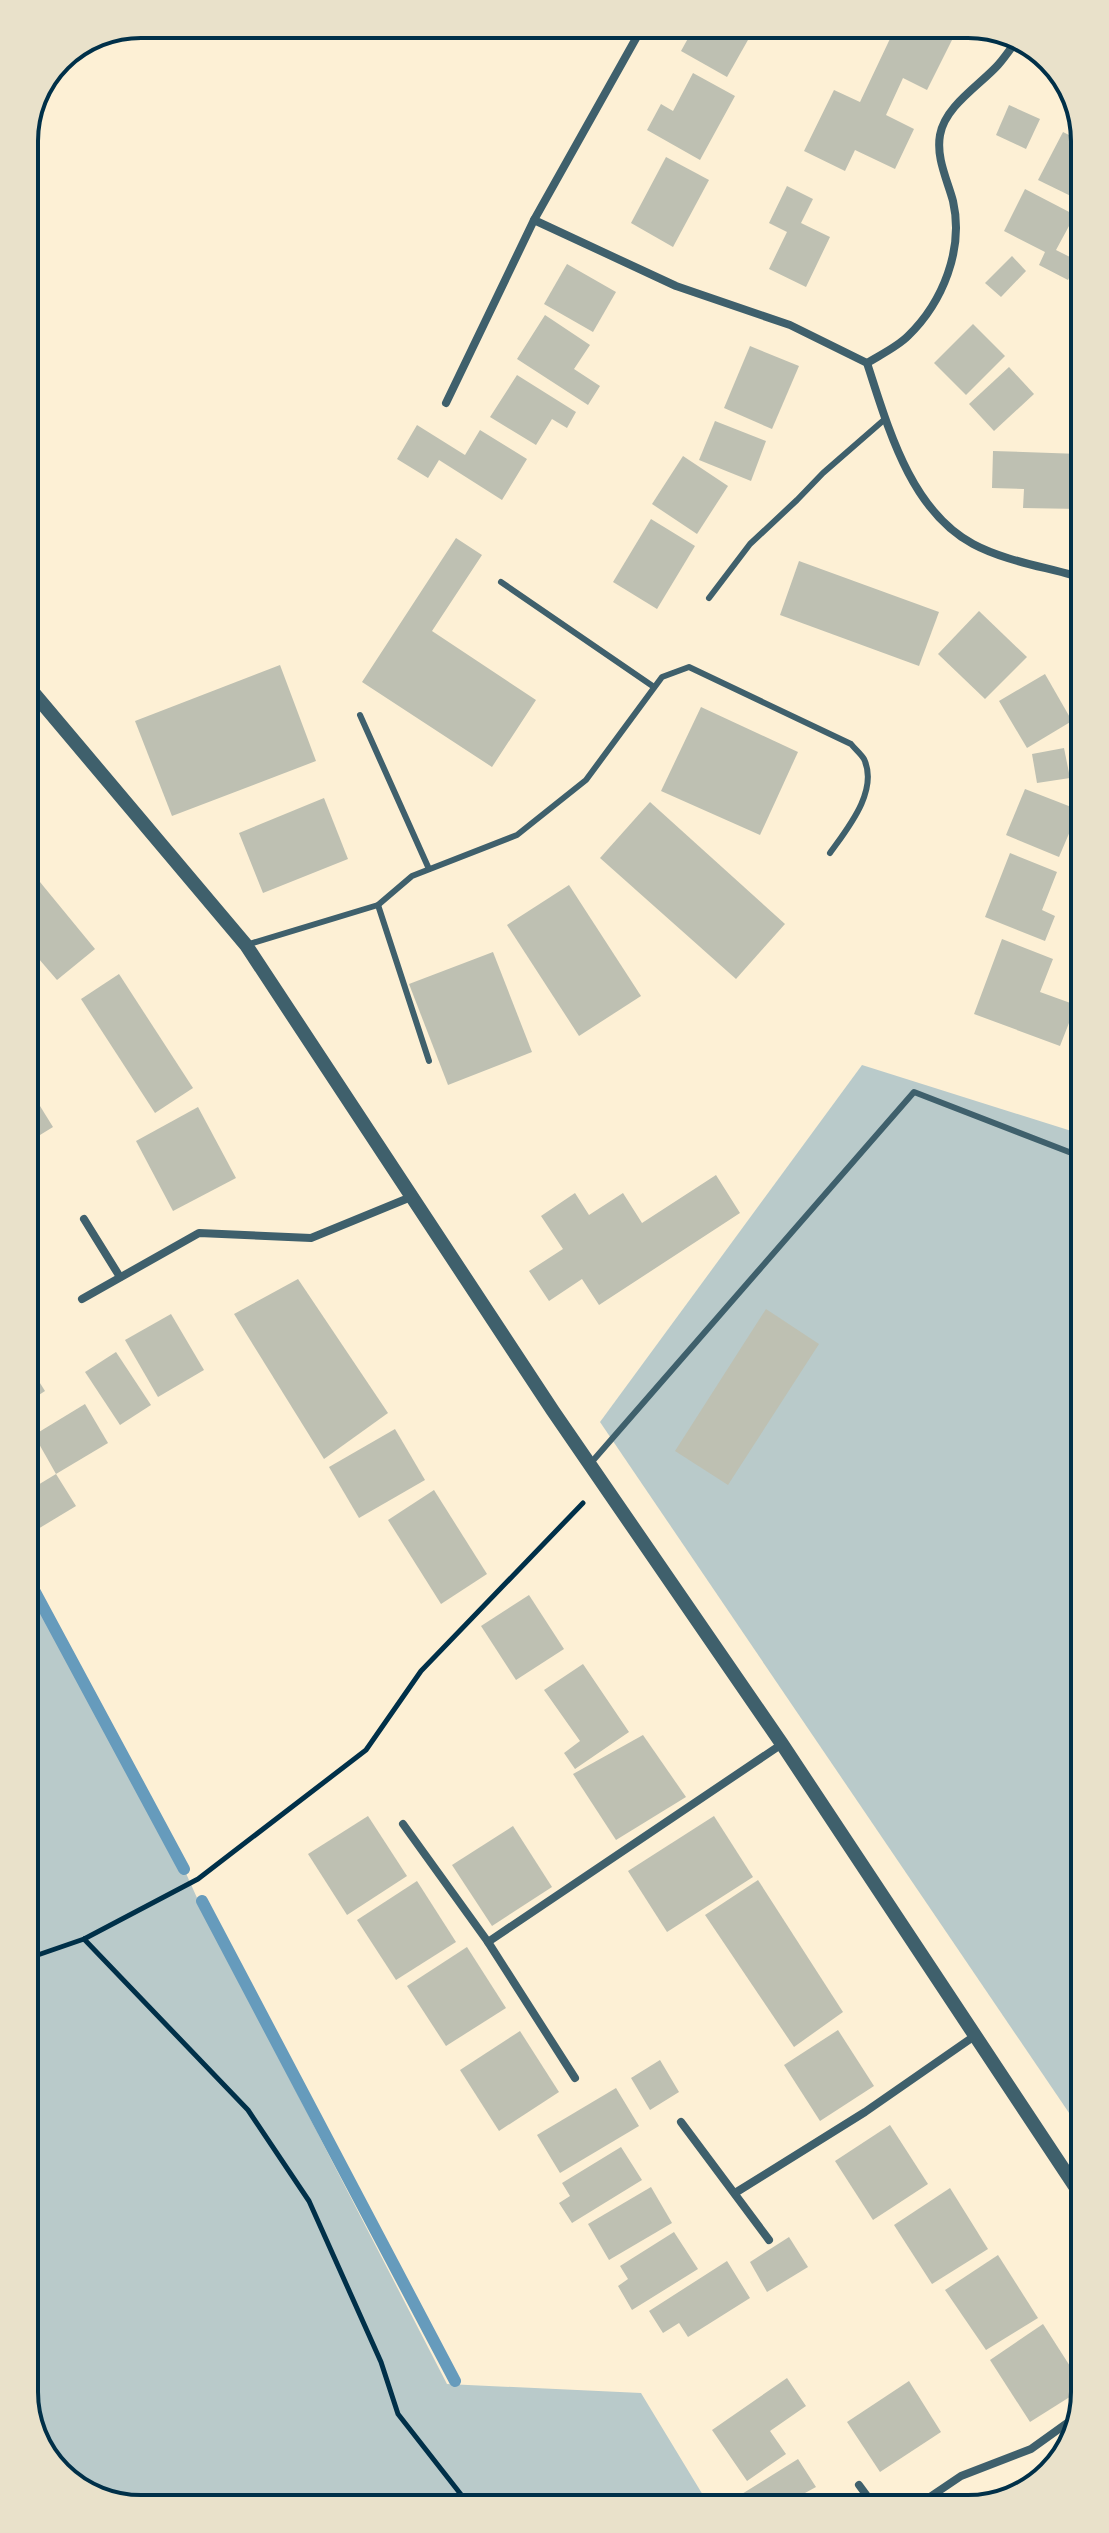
<svg xmlns="http://www.w3.org/2000/svg" width="1109" height="2533" font-family="Cabin,sans-serif">
<style>
.green{fill:#b9caca}
.lines{fill:none;stroke-linecap:round;stroke-linejoin:round}
.stream{stroke:#669bbc;stroke-width:12}
.building{fill:#bec0b2}
.path{stroke:#003049;stroke-width:5}
.service{stroke:#3f606c;stroke-width:6}
.minor{stroke:#3f606c;stroke-width:8}
.tertiary{stroke:#3f606c;stroke-width:14}
.rim{fill:none;stroke:#003049;stroke-width:4}
</style>
<rect width="100%" height="100%" fill="#fdf0d5"/>
<g class="green">
<polygon points="862,1065 1081,1134 1084,2135 600,1422"/>
<polygon points="28,1585 180,1860 202,1909 447,2384 641,2393 709,2505 133,2509 70,2485 30,2430"/>
</g>
<g class="lines">
<g class="stream">
<polyline points="28,1579 184,1869"/>
<polyline points="202,1901 455,2381"/>
</g>
</g>
<g class="building">
<polygon points="696,24 757,24 727,77 681,51"/>
<polygon points="897,24 925,24 953,38 927,90 903,78 886,115 914,129 895,169 855,150 845,171 804,151 834,90 860,102"/>
<polygon points="693,73 735,96 700,160 647,130 661,104 673,111"/>
<polygon points="1009,105 1040,119 1026,149 996,135"/>
<polygon points="1063,132 1079,140 1079,200 1038,180"/>
<polygon points="666,157 709,180 673,247 631,223"/>
<polygon points="787,186 813,199 801,223 830,237 806,287 769,269 787,232 769,223"/>
<polygon points="1025,189 1075,215 1056,250 1078,261 1068,280 1039,265 1045,252 1004,231"/>
<polygon points="1012,256 1026,271 1001,297 985,283"/>
<polygon points="567,264 616,292 593,332 544,304"/>
<polygon points="545,315 590,345 574,369 600,386 588,405 517,359"/>
<polygon points="973,324 1005,356 966,395 934,363"/>
<polygon points="750,346 799,366 772,429 724,408"/>
<polygon points="1009,367 1034,394 994,431 969,404"/>
<polygon points="517,375 576,412 567,428 552,419 536,445 490,417"/>
<polygon points="715,421 766,441 751,481 699,460"/>
<polygon points="417,425 465,455 480,430 527,459 502,500 439,460 428,478 397,459"/>
<polygon points="993,451 1080,454 1080,509 1023,508 1024,489 992,488"/>
<polygon points="683,456 728,486 697,534 652,504"/>
<polygon points="651,519 695,546 657,609 613,582"/>
<polygon points="456,538 482,555 432,631 536,700 492,767 362,682"/>
<polygon points="799,561 939,612 919,666 780,615"/>
<polygon points="979,611 1027,657 985,699 938,654"/>
<polygon points="280,665 316,761 172,816 135,721"/>
<polygon points="1045,674 1072,721 1027,748 999,701"/>
<polygon points="701,707 798,752 760,835 661,791"/>
<polygon points="1064,748 1070,778 1037,783 1032,754"/>
<polygon points="1025,789 1079,810 1059,857 1006,835"/>
<polygon points="324,798 348,859 263,893 239,833"/>
<polygon points="650,802 785,924 736,979 600,858"/>
<polygon points="1010,853 1057,872 1042,910 1055,916 1045,941 985,917"/>
<polygon points="26,865 95,949 57,980 26,944"/>
<polygon points="569,885 641,996 579,1036 507,925"/>
<polygon points="1002,939 1053,959 1040,992 1076,1005 1060,1046 974,1014"/>
<polygon points="493,952 532,1052 448,1085 409,984"/>
<polygon points="119,974 193,1088 155,1113 81,999"/>
<polygon points="1081,1040 1081,1075 1069,1070"/>
<polygon points="27,1085 53,1127 27,1143"/>
<polygon points="198,1107 236,1178 173,1211 136,1141"/>
<polygon points="716,1175 740,1213 599,1305 582,1279 549,1301 529,1271 563,1249 541,1216 575,1193 589,1215 623,1193 642,1223"/>
<polygon points="298,1279 388,1413 324,1459 234,1314"/>
<polygon points="766,1309 819,1344 728,1485 675,1451"/>
<polygon points="171,1314 204,1370 158,1397 125,1340"/>
<polygon points="116,1352 151,1405 120,1425 85,1372"/>
<polygon points="28,1364 45,1391 28,1402"/>
<polygon points="85,1404 108,1443 56,1474 34,1435"/>
<polygon points="395,1429 425,1480 359,1518 329,1467"/>
<polygon points="56,1474 76,1506 28,1535 28,1491"/>
<polygon points="434,1490 487,1574 441,1604 388,1520"/>
<polygon points="529,1595 564,1649 516,1680 481,1626"/>
<polygon points="583,1664 629,1732 575,1769 564,1753 580,1741 544,1690"/>
<polygon points="643,1735 686,1797 616,1840 573,1774"/>
<polygon points="368,1816 407,1876 347,1915 308,1854"/>
<polygon points="714,1816 753,1877 667,1932 628,1871"/>
<polygon points="513,1826 552,1887 492,1926 452,1865"/>
<polygon points="758,1880 843,2012 794,2047 705,1915"/>
<polygon points="417,1881 456,1942 396,1980 357,1920"/>
<polygon points="467,1947 506,2008 446,2046 407,1986"/>
<polygon points="838,2030 874,2086 820,2121 784,2065"/>
<polygon points="520,2031 559,2092 499,2131 460,2070"/>
<polygon points="660,2060 679,2092 650,2110 631,2078"/>
<polygon points="616,2088 639,2126 560,2173 537,2135"/>
<polygon points="890,2125 928,2184 873,2220 835,2161"/>
<polygon points="621,2147 642,2180 572,2223 559,2203 570,2196 562,2183"/>
<polygon points="651,2187 672,2223 609,2260 588,2224"/>
<polygon points="950,2188 988,2249 932,2284 894,2225"/>
<polygon points="674,2232 698,2269 632,2310 618,2286 628,2279 620,2266"/>
<polygon points="789,2237 808,2267 767,2292 750,2262"/>
<polygon points="998,2255 1038,2318 986,2350 945,2290"/>
<polygon points="727,2261 750,2298 688,2337 679,2323 663,2333 649,2311"/>
<polygon points="1043,2324 1084,2388 1030,2422 990,2360"/>
<polygon points="787,2378 806,2406 770,2431 786,2454 747,2481 712,2430"/>
<polygon points="909,2381 941,2432 880,2472 847,2422"/>
<polygon points="798,2459 816,2487 805,2493 812,2504 742,2504 737,2497"/>
</g>
<g class="lines">
<g class="path">
<polyline points="84,1939 248,2110 309,2201 381,2362 398,2414 470,2506"/>
<polyline points="29,1958 84,1939 198,1879 366,1750 421,1671 583,1503"/>
</g>
<g class="service">
<polyline points="501,582 654,687"/>
<polyline points="709,598 750,544 797,500 823,473 885,419"/>
<polyline points="360,715 429,869"/>
<polyline points="378,905 429,1061"/>
<path d="M246,945l132,-40 34,-29 105,-41 69,-55 76,-103 27,-10 162,77c4,5 10,10 13,15 15,32 -17,70 -34,94"/>
<polyline points="590,1464 914,1092 1082,1157"/>
</g>
<g class="minor">
<path d="M644,24l-110,196 142,66 114,39 77,38c21,64 43,147 106,181 30,16 67,22 99,31"/>
<path d="M867,363c13,-8 30,-16 41,-27 35,-34 56,-87 45,-135 -6,-22 -17,-43 -13,-66 5,-29 40,-50 58,-70 7,-8 13,-17 19,-25"/>
<polyline points="446,403 534,220"/>
<polyline points="1080,560 1072,575 1080,599"/>
<polyline points="84,1219 120,1277"/>
<polyline points="82,1299 199,1233 311,1238 411,1197"/>
<polyline points="403,1824 488,1942 575,2078"/>
<polyline points="488,1942 782,1744"/>
<polyline points="681,2122 769,2240"/>
<polyline points="735,2193 865,2112 976,2035"/>
<polyline points="859,2485 873,2504"/>
<polyline points="921,2503 961,2476 1031,2449 1077,2416"/>
</g>
<polyline class="tertiary" points="26,684 246,945 553,1411 782,1744 1084,2200"/>
</g>
<path d="M0 0H1109V2533H0ZM141 38H968A103 103 0 0 1 1071 141V2392A103 103 0 0 1 968 2495H141A103 103 0 0 1 38 2392V141A103 103 0 0 1 141 38Z" fill="#e9e1ca" fill-rule="evenodd"/>
<path class="rim" d="M141 38H968A103 103 0 0 1 1071 141V2392A103 103 0 0 1 968 2495H141A103 103 0 0 1 38 2392V141A103 103 0 0 1 141 38Z"/>
</svg>
